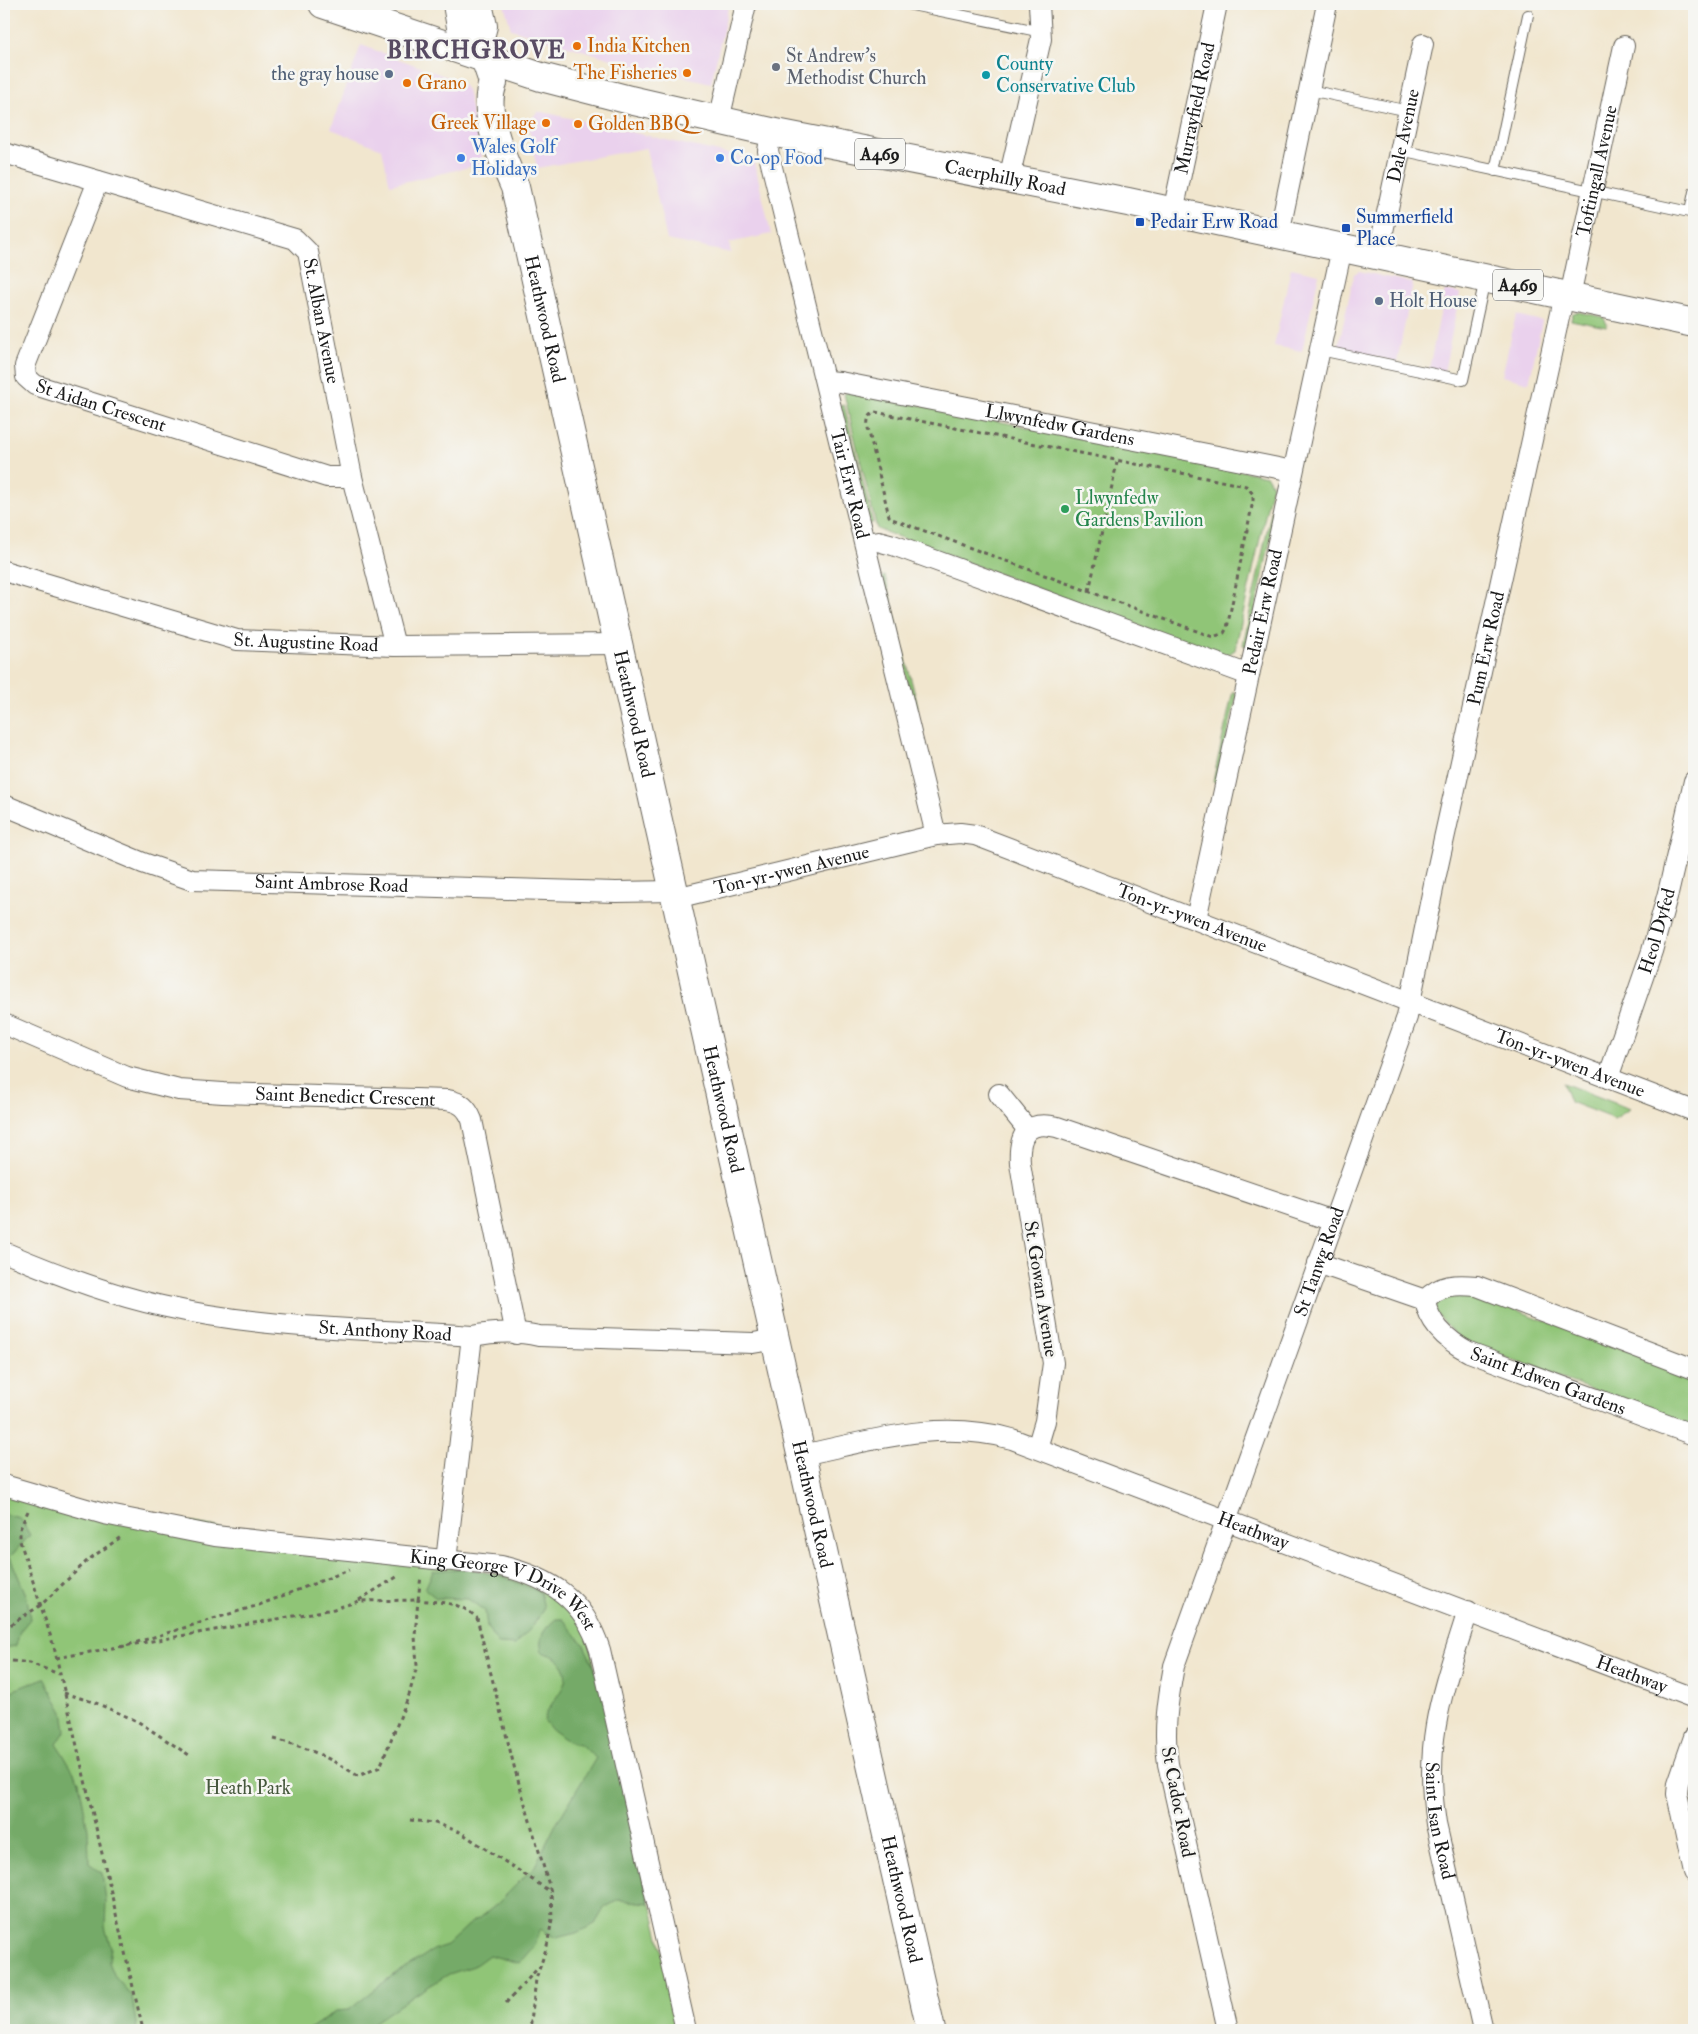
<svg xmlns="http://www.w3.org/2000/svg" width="1698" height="2034" font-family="'IM FELL Double Pica',serif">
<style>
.built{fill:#ead1ed}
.green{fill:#90c577;stroke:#56704a}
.forest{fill:#74aa68;stroke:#486342}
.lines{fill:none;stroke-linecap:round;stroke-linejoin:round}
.lane-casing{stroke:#67635a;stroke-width:12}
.street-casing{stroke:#67635a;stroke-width:22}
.secondary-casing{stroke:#67635a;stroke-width:30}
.primary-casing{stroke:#67635a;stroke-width:30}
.path{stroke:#67635a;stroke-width:3;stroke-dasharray:4 4;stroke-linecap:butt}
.lane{stroke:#fff;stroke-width:10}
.street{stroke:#fff;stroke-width:20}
.secondary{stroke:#fff;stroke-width:28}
.primary{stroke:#fff;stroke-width:28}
.food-dot{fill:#e8710a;stroke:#f6f6f2;stroke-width:2}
.worship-dot{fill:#6b7280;stroke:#f6f6f2;stroke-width:2}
.service-dot{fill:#5c6f8a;stroke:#f6f6f2;stroke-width:2}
.culture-dot{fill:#0f9aa8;stroke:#f6f6f2;stroke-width:2}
.shop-dot{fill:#3f7fe0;stroke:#f6f6f2;stroke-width:2}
.transit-dot{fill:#1a4fb4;stroke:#f6f6f2;stroke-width:2}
.leisure-dot{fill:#2e9e5b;stroke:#f6f6f2;stroke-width:2}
.labels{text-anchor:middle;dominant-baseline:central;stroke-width:5;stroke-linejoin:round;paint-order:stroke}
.shield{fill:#f6f6f2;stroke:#5d5d5c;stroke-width:1}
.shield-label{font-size:18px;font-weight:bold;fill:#1c1c1c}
.food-label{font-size:19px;fill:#c56008;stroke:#f6f6f2;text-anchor:start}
.worship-label{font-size:19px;fill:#5b616d;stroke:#f6f6f2;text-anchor:start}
.culture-label{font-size:19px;fill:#0d838f;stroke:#f6f6f2;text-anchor:start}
.service-label{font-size:19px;fill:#4e5e75;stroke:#f6f6f2;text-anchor:end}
.street-label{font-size:19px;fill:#1c1c1c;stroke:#f6f6f2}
.shop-label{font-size:19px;fill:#366cbe;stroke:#f6f6f2;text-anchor:start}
.transit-label{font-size:19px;fill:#164399;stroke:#f6f6f2;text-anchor:start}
.leisure-label{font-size:19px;fill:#27864d;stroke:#f6f6f2;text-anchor:start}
.park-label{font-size:19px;fill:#45573c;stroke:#f6f6f2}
.district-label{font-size:24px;font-weight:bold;letter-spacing:1px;fill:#584b63;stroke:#f6f6f2}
</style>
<rect width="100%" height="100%" fill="#f6f6f2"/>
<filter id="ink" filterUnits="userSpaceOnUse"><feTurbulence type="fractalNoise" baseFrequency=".02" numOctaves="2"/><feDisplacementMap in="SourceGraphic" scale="10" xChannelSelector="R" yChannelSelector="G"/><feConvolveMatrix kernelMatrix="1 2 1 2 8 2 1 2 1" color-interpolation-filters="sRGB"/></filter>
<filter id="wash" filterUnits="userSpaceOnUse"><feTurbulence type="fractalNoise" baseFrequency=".0096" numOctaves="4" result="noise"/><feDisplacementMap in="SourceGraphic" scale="20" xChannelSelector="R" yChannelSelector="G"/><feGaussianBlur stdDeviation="1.12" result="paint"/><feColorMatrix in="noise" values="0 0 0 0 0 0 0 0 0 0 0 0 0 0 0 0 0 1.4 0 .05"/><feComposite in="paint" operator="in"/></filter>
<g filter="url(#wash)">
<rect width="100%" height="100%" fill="#f1e6ce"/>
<g class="built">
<polygon points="504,4 729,4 711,83 625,63 511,29"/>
<polygon points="361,45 461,82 467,90 483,164 390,185 382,149 331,129"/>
<polygon points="537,112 543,112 754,160 771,234 729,243 731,253 667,240 646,148 537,168 529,129 530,121"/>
<polygon points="1291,268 1319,274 1302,351 1274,346"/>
<polygon points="1359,271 1413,283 1397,362 1338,349 1354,274"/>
<polygon points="1445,290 1460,293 1444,372 1429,369"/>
<polygon points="1516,315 1542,321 1529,383 1502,376"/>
</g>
<g class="green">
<polygon points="1578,312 1603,317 1607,324 1606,327 1571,320 1573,313"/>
<polygon points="850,391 1267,476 1272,485 1235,650 1224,657 877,529 844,394"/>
<polygon points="844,405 873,523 868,524 839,406"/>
<polygon points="1275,493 1280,494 1248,646 1243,645"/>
<polygon points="885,576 918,707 915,708 913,706 882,577"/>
<polygon points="1233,691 1237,695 1216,782 1213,781"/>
<polygon points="1563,1083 1630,1109 1614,1119 1570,1102"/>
<polygon points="1462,1290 1694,1375 1694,1428 1461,1341 1436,1313 1436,1303 1442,1295"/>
<polygon points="4,1491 532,1580 585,1625 681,2030 4,2030"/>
</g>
<g class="forest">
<polygon points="4,1514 20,1518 30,1535 10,1557 27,1597 30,1619 20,1631 16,1646 4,1648"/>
<polygon points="466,1568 499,1575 540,1592 544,1608 533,1626 515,1645 498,1644 487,1627 485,1611 468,1599 436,1598 425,1589 433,1571"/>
<path d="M556,1619h7l21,26 17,37 48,221 -29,-3 -15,7 -10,17 -19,9 -20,5 -16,-9 -5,16 -16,18 -30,-8 -15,11 -25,8 -39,24 -47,32h-55l28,-19 13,-1 44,-35 42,-26 12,-4 26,-24 7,-3 17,-14 38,-38 20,-40 41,-68 -16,-14 -12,-3 -16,-11 -8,-10c6,-24 37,-37 12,-62 -3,-3 -10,-4 -14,-6 -4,-16 2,-23 14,-33z"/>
<polygon points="44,1678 63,1712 66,1730 57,1744 79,1781 88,1830 89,1863 102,1873 106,1900 105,1927 111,1948 109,1962 115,1977 132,1996 137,2030 4,2030 4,1694"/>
</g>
</g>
<g filter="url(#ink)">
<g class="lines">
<defs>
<g id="lane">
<polyline points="907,4 1042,32"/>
<polyline points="1309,90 1409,111"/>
<polyline points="1400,150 1694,213"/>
<polyline points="1495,171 1528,15"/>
<polyline points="1690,212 1694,192"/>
<polyline points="1320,350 1463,380 1485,279"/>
</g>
<g id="street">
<polyline points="719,120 746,4"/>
<path id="s1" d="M771,132l-3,19 168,684"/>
<path id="s2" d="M4,153l291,86 13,13 44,225 43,169"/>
<polyline points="1009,179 1041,39 1039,4"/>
<path id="s3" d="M98,181l-73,185 1,11 9,8 292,92h25"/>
<path id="s4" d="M1173,212l44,-208"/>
<polyline points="1279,234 1327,4"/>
<path id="s5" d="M1378,255l45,-211"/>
<path id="s6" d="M1570,296l54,-250"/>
<path id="s7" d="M825,381l15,1 453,89"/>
<polyline points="866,543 878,541 893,545 1249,675"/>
<path id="s8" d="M4,571l233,69 158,6 225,-2"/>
<path id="s9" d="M4,805l139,58 49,17 424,12 58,-1"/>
<path id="s10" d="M676,898l260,-63 24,-2 15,2 719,276"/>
<path id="s11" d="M1196,919l146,-671"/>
<path id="s12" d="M4,1024l123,53 52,13 44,3 224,7c14,2 20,8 25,20l44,214"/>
<path id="s13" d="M1608,1078l44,-127 16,-58 26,-112"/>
<polyline points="999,1094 1028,1130"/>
<path id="s14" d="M4,1252c51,22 103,42 158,54 101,23 207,23 310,30 21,-4 46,-5 67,0l214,7 23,-4"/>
<path d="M1318,1263l107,37c15,-16 31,-16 52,-14l217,83"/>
<path id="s15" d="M1425,1300c4,25 23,41 44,52l225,83"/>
<path d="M1037,1448l8,-27 8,-58 -33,-200c-2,-29 8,-43 37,-36l276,94"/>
<path id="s16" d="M802,1455c72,-15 136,-36 210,-16l682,259"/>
<path id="s17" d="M4,1485l100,29 111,22 286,30c50,12 83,33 99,84l86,380"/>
<polyline points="446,1561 472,1336"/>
<path id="s18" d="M1468,1611c-25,80 -45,127 -32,213l47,206"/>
<polyline points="1694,1737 1678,1783 1677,1794 1694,1872"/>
<path id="s19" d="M1228,2030l-60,-266c-5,-34 0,-65 6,-98l233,-649 27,-133 130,-589"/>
</g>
<g id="secondary">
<polyline points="457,4 461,27 479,41 491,76"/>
<polyline points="478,4 483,26 479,41"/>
<path id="s20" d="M493,83c-12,29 10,77 22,104l416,1843"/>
</g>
<g id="primary">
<path id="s21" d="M323,4l218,73 89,23 141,32 357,70 566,121"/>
</g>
</defs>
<use href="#lane" class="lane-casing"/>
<use href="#street" class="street-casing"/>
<use href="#secondary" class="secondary-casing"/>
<use href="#primary" class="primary-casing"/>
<g class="path">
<path d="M875,412l371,74 7,8v7l-26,127 -3,5 -11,4 -321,-118 -3,-3 -21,-88c-1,-8 0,-12 7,-16z"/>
<polyline points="1089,591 1118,458"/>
<polyline points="28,1511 20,1529 20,1541 54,1647 143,2030"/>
<polyline points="359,1600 400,1575"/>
<polyline points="4,1629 41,1605 88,1560 121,1537"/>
<polyline points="121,1647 259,1605 349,1570"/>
<polyline points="56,1658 334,1609 359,1601 418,1600 421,1576"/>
<polyline points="4,1660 30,1663 59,1674"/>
<polyline points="64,1693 96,1703 137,1721 189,1755"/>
<path d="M274,1739c31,7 58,20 84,37l22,-9 29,-72 8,-29 -2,-30 3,-36c24,3 41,1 59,18l38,152 36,122 1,27 -5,27 -11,33 -6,51"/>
<polyline points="410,1820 435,1823 460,1832 551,1892"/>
<polyline points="506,2003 539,1967"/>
</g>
<use href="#lane" class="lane"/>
<use href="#street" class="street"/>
<use href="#secondary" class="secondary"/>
<use href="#primary" class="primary"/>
</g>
</g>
<g class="food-dot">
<circle cx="577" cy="46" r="5"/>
<circle cx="687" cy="73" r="5"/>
<circle cx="407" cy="83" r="5"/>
<circle cx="546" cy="123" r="5"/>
<circle cx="578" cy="124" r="5"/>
</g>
<circle class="worship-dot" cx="776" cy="67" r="5"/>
<g class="service-dot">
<circle cx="389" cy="74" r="5"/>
<circle cx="1379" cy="301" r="5"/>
</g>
<circle class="culture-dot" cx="986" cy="75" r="5"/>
<g class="shop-dot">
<circle cx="461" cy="158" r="5"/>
<circle cx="720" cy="158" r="5"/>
</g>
<g class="transit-dot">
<rect x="1135" y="217" width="10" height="10" rx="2.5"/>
<rect x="1341" y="223" width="10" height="10" rx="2.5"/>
</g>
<circle class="leisure-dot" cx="1065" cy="509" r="5"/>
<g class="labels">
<g class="shield">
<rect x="855" y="138.5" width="50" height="31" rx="4"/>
<rect x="1493" y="269.5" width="50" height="31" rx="4"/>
</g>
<g class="shield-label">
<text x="880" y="154">A469</text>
<text x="1518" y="285">A469</text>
</g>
<g class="food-label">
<text x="587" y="46">India Kitchen</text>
<text x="677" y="73" text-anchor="end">The Fisheries</text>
<text x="417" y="83">Grano</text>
<text x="536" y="123" text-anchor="end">Greek Village</text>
<text x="588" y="124">Golden BBQ</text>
</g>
<g class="worship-label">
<text x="786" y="56">St Andrew's<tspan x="786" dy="22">Methodist Church</tspan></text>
</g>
<g class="culture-label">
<text x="996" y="64">County<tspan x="996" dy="22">Conservative Club</tspan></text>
</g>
<g class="service-label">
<text x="379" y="74">the gray house</text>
<text x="1389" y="301" text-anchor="start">Holt House</text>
</g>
<g class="street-label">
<text stroke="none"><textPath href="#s4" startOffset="106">Murrayfield Road</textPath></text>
<text stroke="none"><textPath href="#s5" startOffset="122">Dale Avenue</textPath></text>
<text stroke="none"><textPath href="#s6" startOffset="128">Toftingall Avenue</textPath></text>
<text stroke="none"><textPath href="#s21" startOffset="705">Caerphilly Road</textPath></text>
<text stroke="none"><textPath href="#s20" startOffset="244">Heathwood Road</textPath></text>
<text stroke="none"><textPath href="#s2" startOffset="392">St. Alban Avenue</textPath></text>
<text stroke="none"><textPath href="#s3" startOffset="291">St Aidan Crescent</textPath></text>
<text stroke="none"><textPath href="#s7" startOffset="239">Llwynfedw Gardens</textPath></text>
<text stroke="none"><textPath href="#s1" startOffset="362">Tair Erw Road</textPath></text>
<text stroke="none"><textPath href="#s11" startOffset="314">Pedair Erw Road</textPath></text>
<text stroke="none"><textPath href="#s8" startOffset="312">St. Augustine Road</textPath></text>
<text stroke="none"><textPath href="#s19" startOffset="1438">Pum Erw Road</textPath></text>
<text stroke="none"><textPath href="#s20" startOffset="649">Heathwood Road</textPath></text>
<text stroke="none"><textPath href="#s10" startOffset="119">Ton-yr-ywen Avenue</textPath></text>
<text stroke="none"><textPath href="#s9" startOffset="342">Saint Ambrose Road</textPath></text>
<text stroke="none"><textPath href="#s10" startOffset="539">Ton-yr-ywen Avenue</textPath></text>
<text stroke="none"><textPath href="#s13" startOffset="155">Heol Dyfed</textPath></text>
<text stroke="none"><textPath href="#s10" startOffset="944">Ton-yr-ywen Avenue</textPath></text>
<text stroke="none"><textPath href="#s12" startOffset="354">Saint Benedict Crescent</textPath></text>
<text stroke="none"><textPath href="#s20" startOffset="1054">Heathwood Road</textPath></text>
<text stroke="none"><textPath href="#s19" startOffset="801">St Tanwg Road</textPath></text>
<text transform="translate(1041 1289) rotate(81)">St. Gowan Avenue</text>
<text stroke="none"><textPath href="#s14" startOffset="392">St. Anthony Road</textPath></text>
<text stroke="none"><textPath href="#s15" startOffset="155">Saint Edwen Gardens</textPath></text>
<text stroke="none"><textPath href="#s20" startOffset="1459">Heathwood Road</textPath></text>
<text stroke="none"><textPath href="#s16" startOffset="471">Heathway</textPath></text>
<text stroke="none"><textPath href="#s17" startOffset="516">King George V Drive West</textPath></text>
<text stroke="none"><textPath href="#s16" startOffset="876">Heathway</textPath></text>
<text transform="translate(1178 1802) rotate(79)">St Cadoc Road</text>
<text stroke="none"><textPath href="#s18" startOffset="215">Saint Isan Road</textPath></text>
<text stroke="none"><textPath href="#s20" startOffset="1864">Heathwood Road</textPath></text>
</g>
<g class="shop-label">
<text x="471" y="147">Wales Golf<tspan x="471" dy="22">Holidays</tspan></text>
<text x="730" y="158">Co-op Food</text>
</g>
<g class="transit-label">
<text x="1356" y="217">Summerfield<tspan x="1356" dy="22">Place</tspan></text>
<text x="1150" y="222">Pedair Erw Road</text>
</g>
<g class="leisure-label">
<text x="1075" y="498">Llwynfedw<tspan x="1075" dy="22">Gardens Pavilion</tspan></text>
</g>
<g class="park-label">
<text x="248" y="1788">Heath Park</text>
</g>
<g class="district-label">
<text x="476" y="50">BIRCHGROVE</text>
</g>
</g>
<rect width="1698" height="2034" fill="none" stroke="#f6f6f2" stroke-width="20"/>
</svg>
